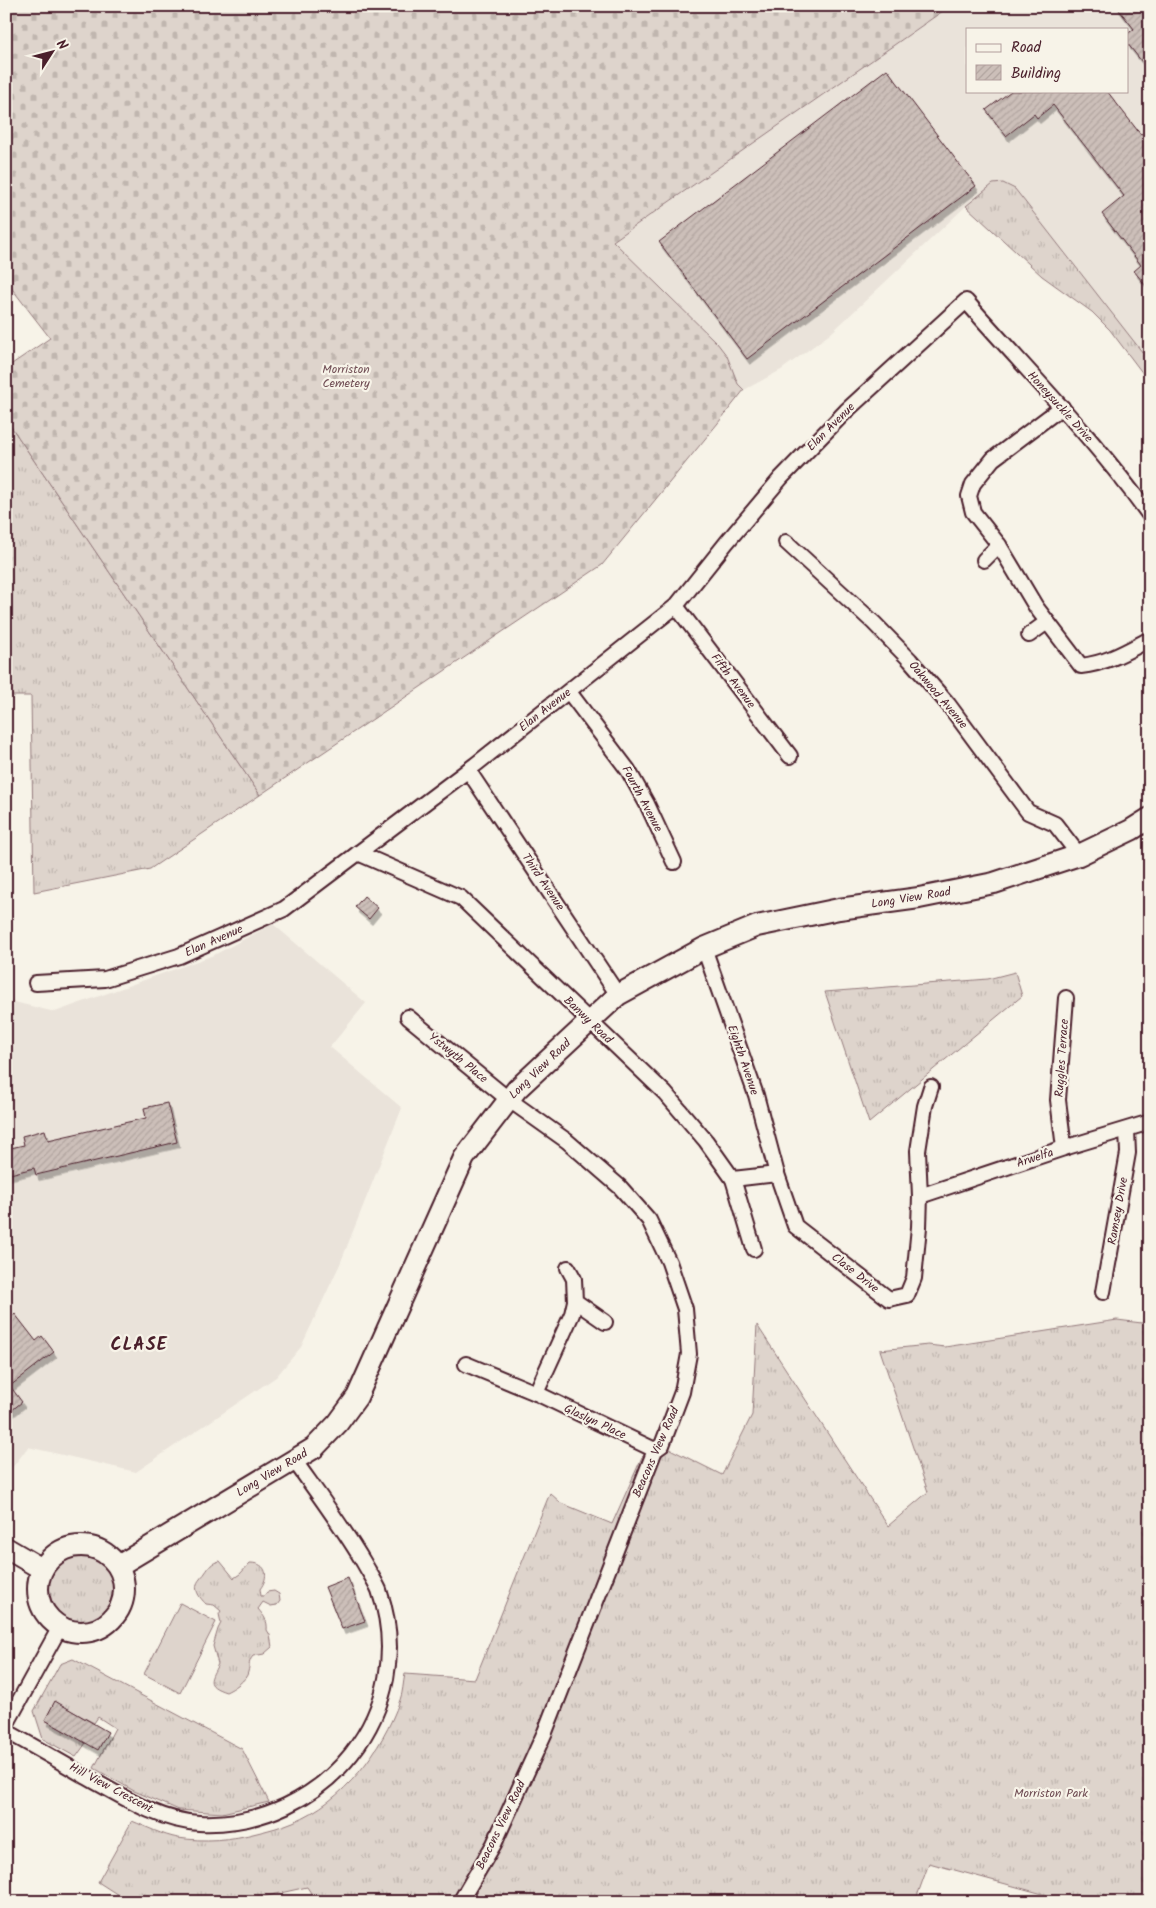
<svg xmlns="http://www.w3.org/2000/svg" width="1156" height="1908" font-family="Kalam,sans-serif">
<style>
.built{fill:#eae3da;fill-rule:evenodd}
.grass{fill:url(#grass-tufts);stroke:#947a7c}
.cemetery{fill:url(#cemetery-stones);stroke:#947a7c}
.pitch{fill:#ded4cc;stroke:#947a7c}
.building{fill:url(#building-hatch);stroke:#4a1f2b;filter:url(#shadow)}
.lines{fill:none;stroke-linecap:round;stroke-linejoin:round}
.street-casing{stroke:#4a1f2b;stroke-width:18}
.secondary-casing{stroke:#4a1f2b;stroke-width:24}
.street{stroke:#f7f3e8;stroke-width:14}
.secondary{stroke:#f7f3e8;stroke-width:20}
.labels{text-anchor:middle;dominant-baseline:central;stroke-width:4.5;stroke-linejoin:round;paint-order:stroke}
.park-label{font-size:12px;fill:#6f4c53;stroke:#f7f3e8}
.street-label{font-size:12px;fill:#4a1f2b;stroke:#f7f3e8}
.district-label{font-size:18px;font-weight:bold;letter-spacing:1px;fill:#4a1f2b;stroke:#f7f3e8}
</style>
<defs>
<pattern id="grass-tufts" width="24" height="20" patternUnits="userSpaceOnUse" patternTransform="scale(1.25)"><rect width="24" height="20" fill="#ded4cc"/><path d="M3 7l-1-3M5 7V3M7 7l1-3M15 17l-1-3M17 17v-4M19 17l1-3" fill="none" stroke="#c0b6af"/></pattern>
<pattern id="cemetery-stones" width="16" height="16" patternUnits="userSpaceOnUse" patternTransform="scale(1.25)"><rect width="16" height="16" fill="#ded4cc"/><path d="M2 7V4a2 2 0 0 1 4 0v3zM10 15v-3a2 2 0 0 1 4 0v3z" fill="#c0b6af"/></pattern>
<pattern id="building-hatch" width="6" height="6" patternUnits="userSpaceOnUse" patternTransform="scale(1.25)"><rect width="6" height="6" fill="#ccbfb9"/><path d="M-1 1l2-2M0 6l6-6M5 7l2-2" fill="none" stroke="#b1a49f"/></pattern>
<filter id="shadow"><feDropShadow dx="3" dy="5.5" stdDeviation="0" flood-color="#0004"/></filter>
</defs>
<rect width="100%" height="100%" fill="#f7f3e8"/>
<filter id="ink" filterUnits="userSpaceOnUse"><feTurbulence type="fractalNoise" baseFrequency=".02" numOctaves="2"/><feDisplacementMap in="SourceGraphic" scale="10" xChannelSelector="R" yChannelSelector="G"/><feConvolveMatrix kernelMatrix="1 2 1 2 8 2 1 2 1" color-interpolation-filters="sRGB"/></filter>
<g filter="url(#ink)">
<g class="built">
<path d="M950,6h200v377l-40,-53 -18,-18 -50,-36 -76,-70 -136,128 -49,36 -37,20 -6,-6 -21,-41 -104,-102zM967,29h160v62h-160z"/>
<polygon points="273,924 366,1003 330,1047 402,1108 340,1264 301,1347 276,1377 136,1472 28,1447 6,1476 6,1000 55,1012 214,955"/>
</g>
<g class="grass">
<polygon points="1003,183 1015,189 1150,362 1150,383 1110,330 1092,312 1042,276 966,206 993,184"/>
<polygon points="6,419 260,795 150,869 34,892 31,696 6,696"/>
<polygon points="1015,972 1022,996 869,1123 825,992 988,979"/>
<path d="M1117,1320l33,4v578h-78l-143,-39 -14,39h-598l-10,-15 -66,15h-112l-31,-20 34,-61c15,6 30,14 46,17 26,4 53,2 79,-5 12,-3 24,-6 36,-11 51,-21 89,-71 107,-122 3,-8 3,-17 5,-26l70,5 75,-186 11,10 51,21 30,-67 20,-12 60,30 30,-60 5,-90 131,201 40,-34 -48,-142 48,-5 17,2z"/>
<circle cx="82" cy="1589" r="36"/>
<path d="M220,1561l14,17 6,-4 10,-11c18,0 19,14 10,26l1,7h3l3,-4 7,-1 5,3 1,7 -3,4 -6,1 -8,-4 -5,7c6,7 10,12 9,21l3,5 2,12 -8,7 -11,2c-5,6 -3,9 -5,16 -1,8 -15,17 -22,20 -22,-7 -15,-13 -8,-28l-5,-18 5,-17 3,-6 -2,-9 2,-3 -7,-6 -8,-1c-7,-7 -14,-16 -6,-25 1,-2 4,-4 5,-6 5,-7 6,-10 15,-12z"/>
<polygon points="73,1659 242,1749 269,1802 222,1813 179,1810 134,1791 94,1768 115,1728 98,1717 94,1723 55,1702 45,1720 86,1743 76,1757 43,1739 34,1711 60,1664"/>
</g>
<polygon class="cemetery" points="6,6 950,6 613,241 717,343 727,356 738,384 744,390 718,423 602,565 260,795 6,419 6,368 50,338 6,281"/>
<polygon class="pitch" points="180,1603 216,1622 180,1693 144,1674"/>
<g class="building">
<polygon points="1116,6 1150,6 1150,72 1127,43 1127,34 1134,29"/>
<polygon points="887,69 976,186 747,359 659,242"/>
<polygon points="1011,91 1107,91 1141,135 1150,128 1150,291 1134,271 1141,265 1102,214 1124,196 1053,105 1037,118 1034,114 1006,136 986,110"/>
<polygon points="364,896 378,908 369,919 355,907"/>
<polygon points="167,1103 177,1142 36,1175 34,1168 6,1175 6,1149 24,1145 22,1136 45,1130 48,1140 146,1118 144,1108"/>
<polygon points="15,1314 36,1341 42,1336 54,1352 10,1386 22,1402 6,1415 6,1321"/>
<polygon points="348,1578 365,1621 342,1629 325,1587"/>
<polygon points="55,1701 108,1732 98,1750 45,1720"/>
</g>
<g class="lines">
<defs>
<g id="street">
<path d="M1062,407l-69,52 -20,25 -4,12 4,16 26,33 37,62 45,59c27,-3 46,-15 69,-27"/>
<polyline points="786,542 874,623 910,660 948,704 1028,812 1055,824 1079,855"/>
<polyline points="984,560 999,545"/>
<polyline points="676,606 790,756"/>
<polyline points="1029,635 1047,622"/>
<polyline points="569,692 628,770 647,804 674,862"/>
<polyline points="468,770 618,995"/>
<polyline points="358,853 461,898 665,1093 706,1141 733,1179 754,1249"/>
<polyline points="704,948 756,1095 777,1174 795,1226 889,1299 907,1295 914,1278 919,1227 920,1196 918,1151 925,1106 931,1087"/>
<path d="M36,983l69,-4 74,-23 105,-47 191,-144 201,-159 51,-64 54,-64 65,-67 120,-110c62,71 129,138 184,215"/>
<polyline points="408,1017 508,1099 567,1141 620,1187 649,1220 669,1262 685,1309 689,1354 682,1392 662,1445 655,1450 545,1732 494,1844 460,1902"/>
<polyline points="1064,1148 1058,1100 1066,998"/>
<polyline points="733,1179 777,1174"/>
<polyline points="920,1196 1064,1148 1150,1122"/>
<polyline points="568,1268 574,1279 575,1301 605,1322"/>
<polyline points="1103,1292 1128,1153 1127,1130"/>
<polyline points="466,1364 536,1393 655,1450"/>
<polyline points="536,1393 572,1314 575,1301"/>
<polyline points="6,1725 60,1627"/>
<path d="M6,1731c27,15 53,30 79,45 35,19 73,45 114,47 125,6 222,-113 180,-233 -4,-9 -10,-18 -15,-27 -21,-36 -46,-69 -70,-103"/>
</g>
<g id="secondary">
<circle cx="81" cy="1589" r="43"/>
<polyline points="6,1548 42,1569"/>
<polyline points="118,1566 314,1448 338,1423 357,1397 464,1158 517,1089 618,995 704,948 757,926 839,909 919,898 994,883 1079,855 1131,830 1150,818"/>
</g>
</defs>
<use href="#street" class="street-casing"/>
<use href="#secondary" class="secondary-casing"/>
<use href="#street" class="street"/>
<use href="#secondary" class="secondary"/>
</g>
</g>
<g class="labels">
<g class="park-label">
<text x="346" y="369">Morriston<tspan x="346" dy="14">Cemetery</tspan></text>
<text x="1051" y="1793">Morriston Park</text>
</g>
<g class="street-label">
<text transform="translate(1060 407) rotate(48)">Honeysuckle Drive</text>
<text transform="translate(831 427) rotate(-45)">Elan Avenue</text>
<text transform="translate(733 681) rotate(53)">Fifth Avenue</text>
<text transform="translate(938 695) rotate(50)">Oakwood Avenue</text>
<text transform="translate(545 710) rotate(-38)">Elan Avenue</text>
<text transform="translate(642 799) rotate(62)">Fourth Avenue</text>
<text transform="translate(543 882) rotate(56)">Third Avenue</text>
<text transform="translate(911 898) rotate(-9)">Long View Road</text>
<text transform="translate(214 941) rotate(-24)">Elan Avenue</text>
<text transform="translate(588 1020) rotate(44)">Banwy Road</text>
<text transform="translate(458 1058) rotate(39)">Ystwyth Place</text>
<text transform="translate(1062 1058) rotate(-86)">Ruggles Terrace</text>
<text transform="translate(743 1060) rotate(71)">Eighth Avenue</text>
<text transform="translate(540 1069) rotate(-44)">Long View Road</text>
<text transform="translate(1035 1158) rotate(-18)">Arwelfa</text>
<text transform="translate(1118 1211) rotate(-80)">Ramsey Drive</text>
<text transform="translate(855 1273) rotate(38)">Clase Drive</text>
<text transform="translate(595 1422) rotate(25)">Glaslyn Place</text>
<text transform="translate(656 1452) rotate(-66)">Beacons View Road</text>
<text transform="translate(272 1473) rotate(-31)">Long View Road</text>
<text transform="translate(111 1788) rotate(28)">Hill View Crescent</text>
<text transform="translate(501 1825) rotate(-64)">Beacons View Road</text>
</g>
<g class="district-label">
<text x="139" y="1345">CLASE</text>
</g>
</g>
<rect width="1156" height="1908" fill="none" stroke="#f7f3e8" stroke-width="25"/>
<rect x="12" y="12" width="1131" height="1883" fill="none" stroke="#4a1f2b" stroke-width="2" filter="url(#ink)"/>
<rect x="966" y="28" width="162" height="65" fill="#f7f3e8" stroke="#b29e9c"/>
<rect x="976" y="44" width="25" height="8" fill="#f7f3e8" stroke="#b29e9c"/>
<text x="1011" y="52" font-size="15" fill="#4a1f2b">Road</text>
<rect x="976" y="65" width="25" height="15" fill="url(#building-hatch)" stroke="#b29e9c"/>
<text x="1011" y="78" font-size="15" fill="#4a1f2b">Building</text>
<g transform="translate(52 52) rotate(54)" stroke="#f7f3e8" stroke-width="4" paint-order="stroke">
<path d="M0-4L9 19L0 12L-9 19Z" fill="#4a1f2b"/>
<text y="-8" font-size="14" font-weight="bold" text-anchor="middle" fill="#4a1f2b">N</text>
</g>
</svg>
